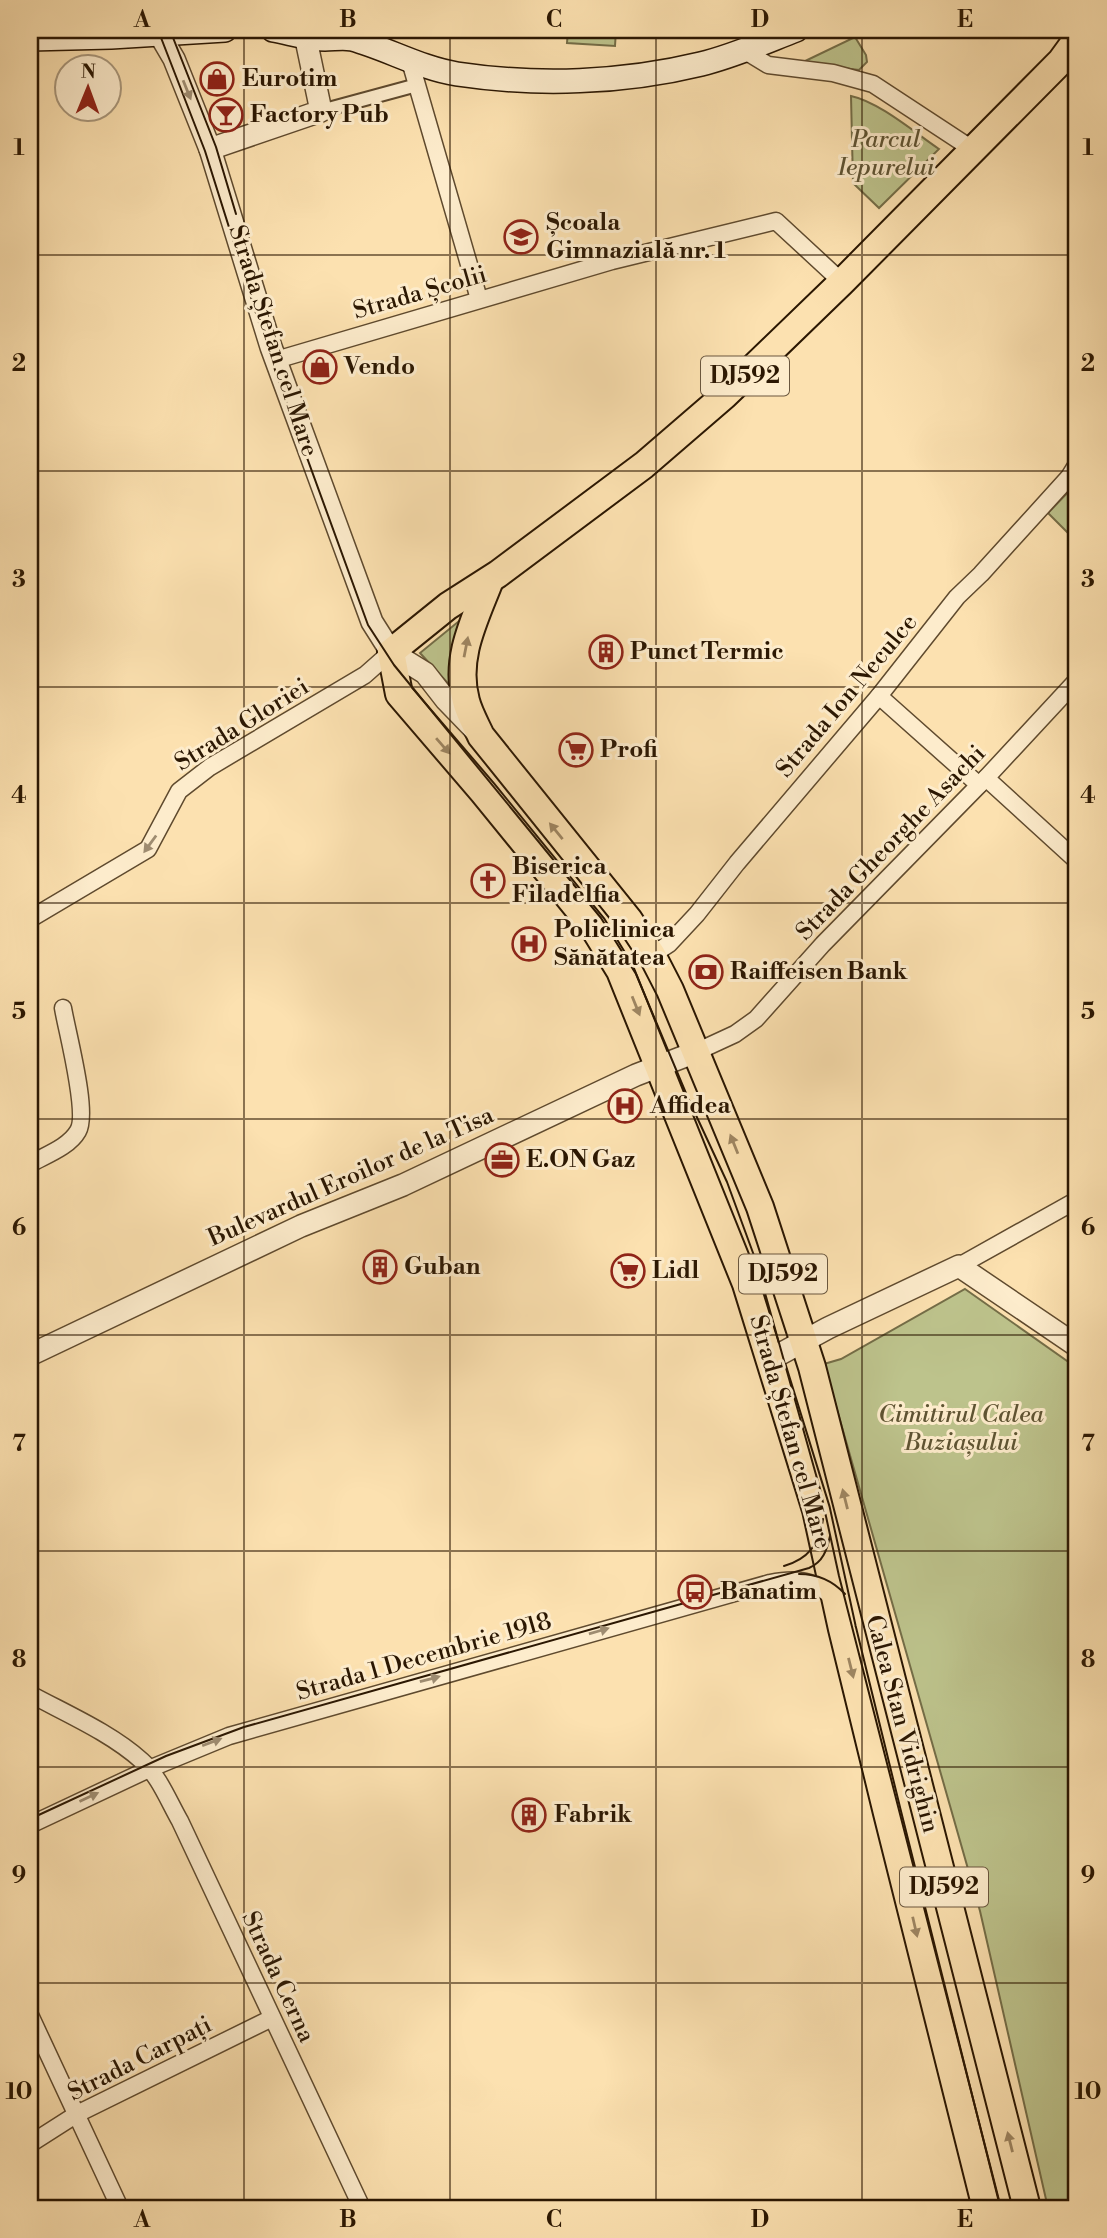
<svg xmlns="http://www.w3.org/2000/svg" width="1107" height="2238" font-family="'Libre Bodoni',serif">
<style>
.green{fill:#bdc38c;stroke:#746d47;stroke-width:2}
.lines{fill:none;stroke-linecap:round;stroke-linejoin:round}
.pedestrian-casing{stroke:#5f4a2e;stroke-width:16}
.minor-casing{stroke:#5f4a2e;stroke-width:19}
.tertiary-casing{stroke:#5f4a2e;stroke-width:24}
.secondary-casing{stroke:#2b1702;stroke-width:26}
.primary-casing{stroke:#2b1702;stroke-width:30}
.pedestrian{stroke:#fdeccc;stroke-width:12}
.minor{stroke:#fdeccc;stroke-width:16}
.tertiary{stroke:#fdeccc;stroke-width:21}
.secondary{stroke:#fdeccc;stroke-width:23}
.primary{stroke:#fce1b0;stroke-width:26}
.tram{stroke:#2b1702;stroke-width:2}
.oneway{fill:#9e8c71}
.oneway2{fill:#9e8662}
.grid{fill:none;stroke:#2b1702;stroke-width:2;stroke-opacity:0.55}
.labels{text-anchor:middle;dominant-baseline:central;stroke-width:6;stroke-linejoin:round;paint-order:stroke}
.shield{fill:#fdeccc;stroke:#6a573f;stroke-width:2}
.shield-label{font-size:23px;font-weight:bold;fill:#2b1702}
.poi-label{font-size:24px;font-weight:bold;fill:#2b1702;stroke:#fdeccc;text-anchor:start}
.park-label{font-size:24px;font-style:italic;fill:#5e5332;stroke:#fdeccc}
.street-label{font-size:24px;fill:#2b1702;stroke:#fdeccc}
.neatline{fill:none;stroke:#2b1702;stroke-width:2.5}
.grid-label{font-size:23px;text-anchor:middle;font-weight:bold;fill:#2b1702}
</style>
<rect width="100%" height="100%" fill="#fce1b0"/>
<filter id="stains"><feTurbulence type="fractalNoise" baseFrequency=".00286" numOctaves="4"/><feColorMatrix values="0 0 0 0 .2 0 0 0 0 .09 0 0 0 0 .02 0 0 0 .5 -.17"/></filter>
<radialGradient id="worn" r=".72"><stop offset=".6" stop-color="#630" stop-opacity="0"/><stop offset="1" stop-color="#630" stop-opacity=".3"/></radialGradient>
<g class="green">
<polygon points="568,30 616,30 615,46 567,43"/>
<polygon points="855,37 866,55 867,62 859,70 801,63"/>
<path d="M851,96c28,6 63,36 88,53l-60,59 -26,-25z"/>
<polygon points="1074,486 1077,487 1077,542 1048,513"/>
<polygon points="464,617 455,691 420,653"/>
<polygon points="965,1289 1077,1368 1077,2208 1048,2208 980,1911 824,1364 841,1359"/>
</g>
<g class="lines">
<defs>
<polyline id="pedestrian" points="321,111 417,85"/>
<g id="minor">
<polyline points="745,51 768,65 833,73 873,84 972,149"/>
<polyline points="410,61 479,299"/>
<polyline points="276,360 612,261 776,221 842,282"/>
<polyline points="879,696 979,785"/>
<polyline points="986,778 1077,861"/>
<polyline points="30,919 148,849 179,791 210,767 365,675 391,652"/>
<polyline points="652,955 669,944 697,914 737,863 879,696 957,597 981,574 1069,477 1077,464"/>
<polyline points="696,1052 735,1034 756,1019 823,944 986,778 1077,680"/>
<path d="M30,1164c16,-9 39,-17 48,-33 11,-18 -11,-99 -15,-123"/>
<polyline points="959,1266 1077,1200"/>
<path d="M30,1694c37,20 81,39 112,67 17,15 27,41 38,60l182,387"/>
<path d="M30,1825l119,-56 80,-33 541,-153c25,-5 47,-4 64,17"/>
<polyline points="30,2015 120,2208"/>
<polyline points="30,2144 77,2114 272,2018"/>
</g>
<g id="tertiary">
<polyline points="157,30 174,59 210,149 271,347 372,622 391,652 425,673 446,700 475,730"/>
<polyline points="210,149 321,111 304,30"/>
<polyline points="30,1355 301,1226 403,1185 636,1075 696,1052"/>
<polyline points="771,1359 828,1328 959,1266 1077,1346"/>
</g>
<g id="secondary">
<path d="M273,30c17,3 35,9 52,9 9,0 18,-2 27,0 36,10 68,29 105,35 80,12 166,9 244,-10 33,-8 64,-22 95,-34"/>
<polyline points="30,39 111,37 225,30"/>
</g>
<g id="primary">
<path d="M490,580c-15,39 -36,78 -24,121 3,12 10,24 15,35l148,184 23,35 18,35 90,217 52,160 215,841"/>
<polyline points="986,2208 887,1813 842,1629 816,1510 746,1284 620,971 593,927 483,792 399,694 391,652 448,606 498,574 644,465 724,396 842,282 1061,61 1077,39"/>
</g>
</defs>
<use href="#pedestrian" class="pedestrian-casing"/>
<use href="#minor" class="minor-casing"/>
<use href="#tertiary" class="tertiary-casing"/>
<use href="#secondary" class="secondary-casing"/>
<use href="#primary" class="primary-casing"/>
<use href="#pedestrian" class="pedestrian"/>
<use href="#minor" class="minor"/>
<use href="#tertiary" class="tertiary"/>
<use href="#secondary" class="secondary"/>
<use href="#primary" class="primary"/>
<g class="tram">
<polyline points="158,30 205,151 267,348 368,625 394,665 601,918 636,974 688,1098 727,1182 756,1261 820,1489 839,1576 1001,2208"/>
<polyline points="170,30 216,147 236,214"/>
<path d="M784,1566c24,-7 35,-21 39,-47"/>
<path d="M799,1574c18,0 34,7 46,20"/>
<path d="M30,1819l136,-63 78,-29 565,-159c14,-6 18,-18 21,-32"/>
</g>
</g>
<defs><path id="oneway-solid" d="M-6-.8H1V-3.2L6.5 0L1 3.2V.8H-6Z" transform="scale(1.75)"/></defs>
<g class="oneway">
<use href="#oneway-solid" transform="translate(187 90) rotate(68)"/>
<use href="#oneway-solid" transform="translate(150 844) rotate(126)"/>
<use href="#oneway-solid" transform="translate(599 1631) rotate(-16)"/>
<use href="#oneway-solid" transform="translate(430 1679) rotate(-15)"/>
<use href="#oneway-solid" transform="translate(212 1742) rotate(-21)"/>
<use href="#oneway-solid" transform="translate(89 1797) rotate(-25)"/>
</g>
<g class="oneway2">
<use href="#oneway-solid" transform="translate(466 647) rotate(-79)"/>
<use href="#oneway-solid" transform="translate(443 746) rotate(49)"/>
<use href="#oneway-solid" transform="translate(556 831) rotate(-129)"/>
<use href="#oneway-solid" transform="translate(636 1006) rotate(68)"/>
<use href="#oneway-solid" transform="translate(734 1144) rotate(-112)"/>
<use href="#oneway-solid" transform="translate(845 1499) rotate(-104)"/>
<use href="#oneway-solid" transform="translate(851 1668) rotate(76)"/>
<use href="#oneway-solid" transform="translate(915 1927) rotate(77)"/>
<use href="#oneway-solid" transform="translate(1010 2142) rotate(-104)"/>
</g>
<path class="grid" d="M244,30v2178M450,30v2178M656,30v2178M862,30v2178M30,255h1047M30,471h1047M30,687h1047M30,903h1047M30,1119h1047M30,1335h1047M30,1551h1047M30,1767h1047M30,1983h1047"/>
<defs>
<symbol id="shop-ring" viewBox="-11 -11 22 22"><circle r="9.5" fill="#fdeccc" stroke="#8f2418" stroke-width="1.5"/><path d="M-5-2.5h2.3a2.7 3.5 0 0 1 5.4 0H5L5.5 6h-11ZM-1.5-2.5h3a1.5 2.3 0 0 0-3 0Z" fill="#8f2418"/></symbol>
<symbol id="bar-ring" viewBox="-11 -11 22 22"><circle r="9.5" fill="#fdeccc" stroke="#8f2418" stroke-width="1.5"/><path d="M-6-5H6L.8 .8V4.5H3.5V6h-7V4.5H-.8V.8Z" fill="#8f2418"/></symbol>
<symbol id="school-ring" viewBox="-11 -11 22 22"><circle r="9.5" fill="#fdeccc" stroke="#8f2418" stroke-width="1.5"/><path d="M0-5L7-2L0 1L-7-2ZM-4 1L0 2.5L4 1V4Q0 6-4 4Z" fill="#8f2418"/></symbol>
<symbol id="building-ring" viewBox="-11 -11 22 22"><circle r="9.5" fill="#fdeccc" stroke="#8f2418" stroke-width="1.5"/><path d="M-4-6H4V6H1V3H-1V6H-4ZM-2.5-4.3h1.7v1.8h-1.7ZM.8-4.3h1.7v1.8H.8ZM-2.5-1h1.7V.8h-1.7ZM.8-1h1.7V.8H.8Z" fill="#8f2418"/></symbol>
<symbol id="supermarket-ring" viewBox="-11 -11 22 22"><circle r="9.5" fill="#fdeccc" stroke="#8f2418" stroke-width="1.5"/><path d="M-6-5.5h2.5l.6 2H6L4.5 2H-2.5L-4.4-4H-6ZM-1.5 3.2a1.3 1.3 0 1 0 .1 0ZM3 3.2a1.3 1.3 0 1 0 .1 0Z" fill="#8f2418"/></symbol>
<symbol id="church-ring" viewBox="-11 -11 22 22"><circle r="9.5" fill="#fdeccc" stroke="#8f2418" stroke-width="1.5"/><path d="M-1.2-6h2.4v3.5h3.3v2.4h-3.3V6h-2.4V-.1h-3.3v-2.4h3.3Z" fill="#8f2418"/></symbol>
<symbol id="hospital-ring" viewBox="-11 -11 22 22"><circle r="9.5" fill="#fdeccc" stroke="#8f2418" stroke-width="1.5"/><path d="M-5-5h3v3.5h4V-5h3V5h-3V1.5h-4V5h-3Z" fill="#8f2418"/></symbol>
<symbol id="bank-ring" viewBox="-11 -11 22 22"><circle r="9.5" fill="#fdeccc" stroke="#8f2418" stroke-width="1.5"/><path d="M-6-4H6V4H-6ZM0-2.3a2.3 2.3 0 1 0 0 4.6a2.3 2.3 0 1 0 0-4.6Z" fill="#8f2418"/></symbol>
<symbol id="office-ring" viewBox="-11 -11 22 22"><circle r="9.5" fill="#fdeccc" stroke="#8f2418" stroke-width="1.5"/><path d="M-6-3h4V-5.5h4V-3h4V5H-6ZM-1-4.5V-3h2v-1.5ZM-6 0V1H6V0Z" fill="#8f2418"/></symbol>
<symbol id="bus-ring" viewBox="-11 -11 22 22"><circle r="9.5" fill="#fdeccc" stroke="#8f2418" stroke-width="1.5"/><path d="M-5-6H5V4H4V6H2V4H-2V6H-4V4H-5ZM-3.5-4V0h7V-4ZM-3.5 1.2v1.5H-2V1.2ZM2 1.2v1.5H3.5V1.2Z" fill="#8f2418"/></symbol>
</defs>
<g fill-rule="evenodd">
<use href="#shop-ring" x="198" y="60" width="38" height="38"/>
<use href="#bar-ring" x="207" y="96" width="38" height="38"/>
<use href="#school-ring" x="502" y="218" width="38" height="38"/>
<use href="#shop-ring" x="301" y="348" width="38" height="38"/>
<use href="#building-ring" x="587" y="633" width="38" height="38"/>
<use href="#supermarket-ring" x="557" y="731" width="38" height="38"/>
<use href="#church-ring" x="469" y="862" width="38" height="38"/>
<use href="#hospital-ring" x="510" y="925" width="38" height="38"/>
<use href="#bank-ring" x="687" y="953" width="38" height="38"/>
<use href="#hospital-ring" x="606" y="1087" width="38" height="38"/>
<use href="#office-ring" x="483" y="1141" width="38" height="38"/>
<use href="#building-ring" x="361" y="1248" width="38" height="38"/>
<use href="#supermarket-ring" x="609" y="1252" width="38" height="38"/>
<use href="#bus-ring" x="676" y="1573" width="38" height="38"/>
<use href="#building-ring" x="510" y="1796" width="38" height="38"/>
</g>
<g class="labels">
<g class="shield">
<rect x="701" y="356.5" width="88" height="39" rx="5"/>
<rect x="739" y="1254.5" width="88" height="39" rx="5"/>
<rect x="900" y="1867.5" width="88" height="39" rx="5"/>
</g>
<g class="shield-label">
<text x="745" y="376">DJ592</text>
<text x="783" y="1274">DJ592</text>
<text x="944" y="1887">DJ592</text>
</g>
<g class="poi-label">
<text x="242" y="79">Eurotim</text>
<text x="250" y="115">Factory Pub</text>
<text x="546" y="223">Școala<tspan x="546" dy="28">Gimnazială nr. 1</tspan></text>
<text x="344" y="367">Vendo</text>
<text x="630" y="652">Punct Termic</text>
<text x="600" y="750">Profi</text>
<text x="512" y="867">Biserica<tspan x="512" dy="28">Filadelfia</tspan></text>
<text x="554" y="930">Policlinica<tspan x="554" dy="28">Sănătatea</tspan></text>
<text x="730" y="972">Raiffeisen Bank</text>
<text x="650" y="1106">Affidea</text>
<text x="526" y="1160">E.ON Gaz</text>
<text x="404" y="1267">Guban</text>
<text x="652" y="1271">Lidl</text>
<text x="720" y="1592">Banatim</text>
<text x="554" y="1815">Fabrik</text>
</g>
<g class="park-label">
<text x="886" y="140">Parcul<tspan x="886" dy="28">Iepurelui</tspan></text>
<text x="961" y="1415">Cimitirul Calea<tspan x="961" dy="28">Buziașului</tspan></text>
</g>
<g class="street-label">
<text transform="translate(420 293) rotate(-16)">Strada Școlii</text>
<text transform="translate(273 341) rotate(72)">Strada Ștefan cel Mare</text>
<text transform="translate(847 696) rotate(-50)">Strada Ion Neculce</text>
<text transform="translate(242 725) rotate(-32)">Strada Gloriei</text>
<text transform="translate(891 843) rotate(-46)">Strada Gheorghe Asachi</text>
<text transform="translate(351 1177) rotate(-24)">Bulevardul Eroilor de la Tisa</text>
<text transform="translate(790 1432) rotate(74)">Strada Ștefan cel Mare</text>
<text transform="translate(424 1657) rotate(-16)">Strada 1 Decembrie 1918</text>
<text transform="translate(902 1724) rotate(75)">Calea Stan Vidrighin</text>
<text transform="translate(278 1977) rotate(65)">Strada Cerna</text>
<text transform="translate(140 2059) rotate(-27)">Strada Carpați</text>
</g>
</g>
<rect width="1107" height="2238" fill="none" stroke="#fce1b0" stroke-width="77"/>
<g transform="translate(88 88) rotate(1)"><circle r="33" fill="#fdeccc" stroke="#a9977b" stroke-width="2"/>
<path d="M0-5L12 26L0 18L-12 26Z" fill="#8f2418"/>
<text y="-10" font-size="19" font-weight="bold" text-anchor="middle" fill="#2b1702">N</text>
</g>
<rect x="38" y="38" width="1030" height="2162" class="neatline"/>
<g class="grid-label">
<text x="142" y="27">A</text>
<text x="348" y="27">B</text>
<text x="554" y="27">C</text>
<text x="760" y="27">D</text>
<text x="965" y="27">E</text>
<text x="19" y="155">1</text>
<text x="1088" y="155">1</text>
<text x="19" y="371">2</text>
<text x="1088" y="371">2</text>
<text x="19" y="587">3</text>
<text x="1088" y="587">3</text>
<text x="19" y="803">4</text>
<text x="1088" y="803">4</text>
<text x="19" y="1019">5</text>
<text x="1088" y="1019">5</text>
<text x="19" y="1235">6</text>
<text x="1088" y="1235">6</text>
<text x="19" y="1451">7</text>
<text x="1088" y="1451">7</text>
<text x="19" y="1667">8</text>
<text x="1088" y="1667">8</text>
<text x="19" y="1883">9</text>
<text x="1088" y="1883">9</text>
<text x="19" y="2099">10</text>
<text x="1088" y="2099">10</text>
<text x="142" y="2227">A</text>
<text x="348" y="2227">B</text>
<text x="554" y="2227">C</text>
<text x="760" y="2227">D</text>
<text x="965" y="2227">E</text>
</g>
<rect width="100%" height="100%" filter="url(#stains)"/>
<rect width="100%" height="100%" fill="url(#worn)"/>
</svg>
